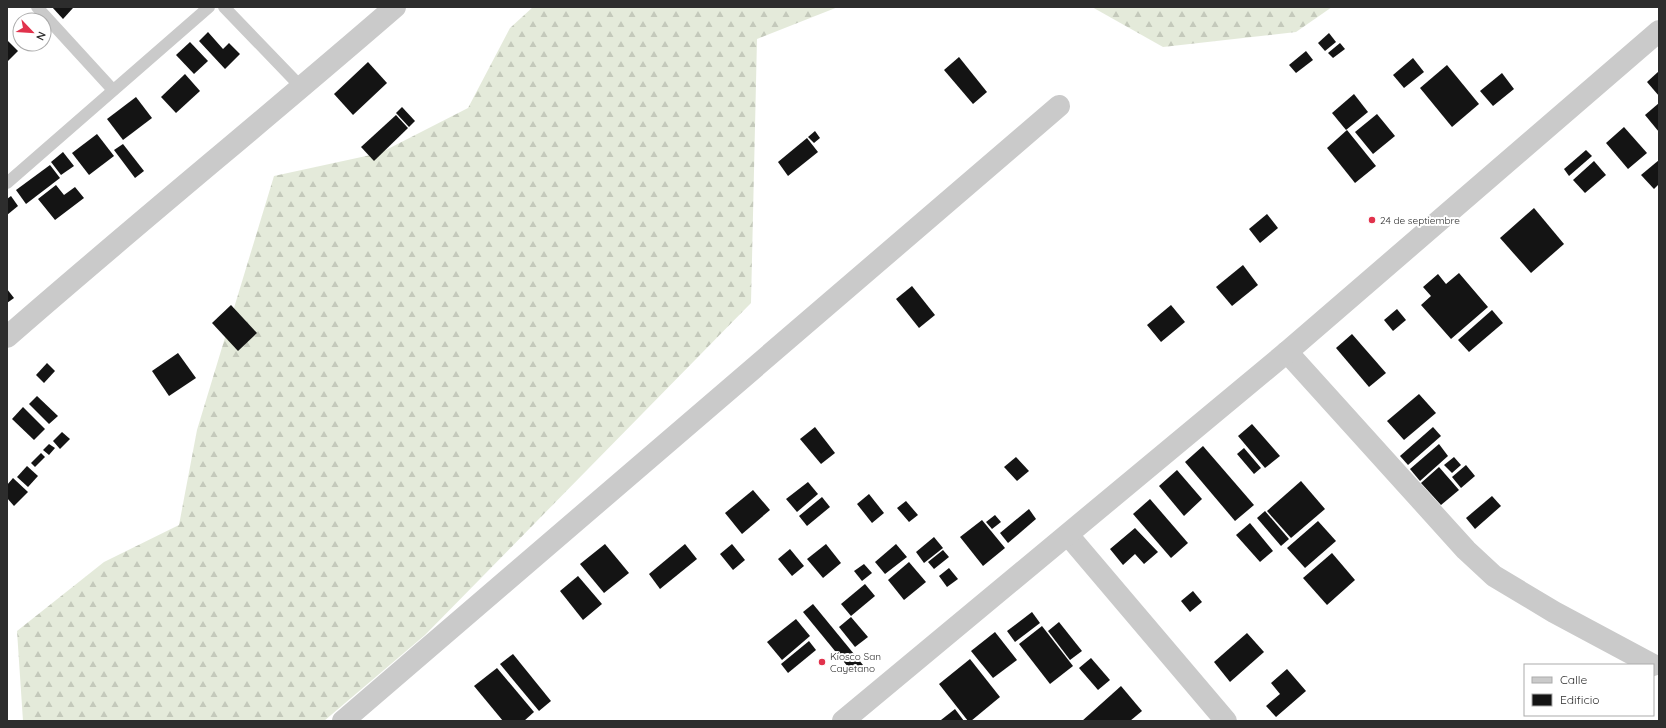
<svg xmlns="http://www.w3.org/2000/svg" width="1666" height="728" font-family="Quicksand,sans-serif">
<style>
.forest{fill:url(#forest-firs)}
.building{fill:#141414}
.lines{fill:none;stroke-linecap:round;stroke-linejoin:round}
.lane{stroke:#cacaca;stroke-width:12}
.street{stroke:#cacaca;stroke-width:22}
.poi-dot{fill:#e1324c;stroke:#fff;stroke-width:1.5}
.labels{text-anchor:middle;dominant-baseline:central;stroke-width:4;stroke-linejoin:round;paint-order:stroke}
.poi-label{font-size:10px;fill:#2d2d2d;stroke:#fff;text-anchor:start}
</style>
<defs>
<pattern id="forest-firs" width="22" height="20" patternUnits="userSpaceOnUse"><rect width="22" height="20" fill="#e4eada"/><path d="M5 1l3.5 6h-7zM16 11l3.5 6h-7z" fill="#c4c9bb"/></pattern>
</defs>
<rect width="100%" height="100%" fill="#fff"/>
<g class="forest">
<polygon points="533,7 838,7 757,39 751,303 425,635 324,721 23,721 17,631 104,562 179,525 197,430 274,176 380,153 468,108 510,28"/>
<polygon points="1092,7 1332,7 1296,32 1163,47"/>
</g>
<g class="building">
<polygon points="52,7 72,7 73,8 63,19"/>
<polygon points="208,32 223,49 229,43 240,54 225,69 199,41"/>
<polygon points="1329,33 1336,42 1325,51 1318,43"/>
<polygon points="7,40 18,51 7,62"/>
<polygon points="190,42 208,61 194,74 176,55"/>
<polygon points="1340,43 1345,49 1333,58 1328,53"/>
<polygon points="1306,51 1313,60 1296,73 1289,65"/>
<polygon points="959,57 987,92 973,104 944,70"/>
<polygon points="1413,58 1424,72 1404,88 1393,75"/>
<polygon points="368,62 387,83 353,115 334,94"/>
<polygon points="1447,65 1479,104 1452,127 1420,88"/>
<polygon points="1659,71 1659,96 1647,82"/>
<polygon points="1502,73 1514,89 1493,106 1480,91"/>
<polygon points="185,74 200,91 176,113 161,97"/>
<polygon points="1354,94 1368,112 1346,130 1332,113"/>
<polygon points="136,97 152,118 123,140 107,119"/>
<polygon points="1659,103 1659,132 1645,115"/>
<polygon points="402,107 415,121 409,127 396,113"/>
<polygon points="1377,114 1395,136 1373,154 1355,132"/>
<polygon points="396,115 408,128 374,161 361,147"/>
<polygon points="1624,127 1647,153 1628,169 1606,143"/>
<polygon points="1347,130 1376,166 1355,183 1327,148"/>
<polygon points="815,131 820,138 814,143 808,137"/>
<polygon points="97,134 114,156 89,175 72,153"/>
<polygon points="807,138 818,152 788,176 778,162"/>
<polygon points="123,144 144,171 135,178 114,150"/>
<polygon points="1586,150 1592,156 1569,176 1564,169"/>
<polygon points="63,152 74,166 61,175 51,162"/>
<polygon points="1659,160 1659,184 1654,189 1641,175"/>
<polygon points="1594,161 1606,175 1585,193 1573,180"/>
<polygon points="50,165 60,178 26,204 16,190"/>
<polygon points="56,185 64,195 75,187 84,198 55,220 38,199"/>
<polygon points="11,196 18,206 7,215 7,199"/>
<polygon points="1534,208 1564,244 1531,273 1500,238"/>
<polygon points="1267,214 1278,228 1260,243 1249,229"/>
<polygon points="1243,265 1258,285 1232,306 1216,287"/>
<polygon points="1459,273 1488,307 1451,339 1421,305 1431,296 1423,287 1438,274 1446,284"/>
<polygon points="912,286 935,315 919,328 896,299"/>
<polygon points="7,289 14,298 7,303"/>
<polygon points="231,305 257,333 238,351 212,323"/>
<polygon points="1171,305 1185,322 1161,342 1147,325"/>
<polygon points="1397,309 1406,320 1393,331 1384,320"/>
<polygon points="1492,310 1503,323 1469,352 1458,340"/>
<polygon points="1352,334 1386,373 1369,387 1336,348"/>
<polygon points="178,353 196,378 169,396 152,371"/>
<polygon points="47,363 55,371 44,383 36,375"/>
<polygon points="1419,394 1436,413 1404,440 1387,421"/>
<polygon points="37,396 58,416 49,424 29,404"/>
<polygon points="23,407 45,429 34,440 12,419"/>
<polygon points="1252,424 1280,456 1265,468 1238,436"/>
<polygon points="815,427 835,453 821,464 800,439"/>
<polygon points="1433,427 1441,436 1408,465 1400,456"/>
<polygon points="62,432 70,439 60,449 53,441"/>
<polygon points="49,444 55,448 49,455 43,450"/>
<polygon points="1439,444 1448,456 1420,481 1410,469"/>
<polygon points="1203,446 1254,505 1235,521 1185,462"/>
<polygon points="1244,448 1261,468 1254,474 1237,454"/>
<polygon points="41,453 45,457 35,467 31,463"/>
<polygon points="1016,457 1029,471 1017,481 1004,467"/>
<polygon points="1454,457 1461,465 1452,473 1444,465"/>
<polygon points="1466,465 1475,476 1461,488 1452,477"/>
<polygon points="27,466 38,476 28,487 17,477"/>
<polygon points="1439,467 1459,490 1441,505 1421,483"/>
<polygon points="1177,470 1202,499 1184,516 1159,486"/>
<polygon points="13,478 28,492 14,506 7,498 7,485"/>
<polygon points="1301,481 1325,509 1291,538 1267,511"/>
<polygon points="808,482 818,494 797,512 786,499"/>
<polygon points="753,490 770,510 742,534 725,513"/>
<polygon points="869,494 884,513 872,523 857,504"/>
<polygon points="1492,496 1501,506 1475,529 1466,518"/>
<polygon points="822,497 830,507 807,526 799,516"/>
<polygon points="1150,499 1188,543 1171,558 1133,514"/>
<polygon points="906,501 918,515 909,522 897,508"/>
<polygon points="1029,509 1036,519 1008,543 1000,533"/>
<polygon points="1265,511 1289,539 1281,546 1257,518"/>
<polygon points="995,515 1001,522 992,529 986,522"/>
<polygon points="982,520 1005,548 983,566 960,537"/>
<polygon points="1318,521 1336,541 1305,568 1287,548"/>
<polygon points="1250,523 1273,551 1260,562 1236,535"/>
<polygon points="1135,528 1158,552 1144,564 1135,554 1123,565 1110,549"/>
<polygon points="934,537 943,548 924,563 916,552"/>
<polygon points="605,544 629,573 604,593 580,564"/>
<polygon points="685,544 697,559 660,589 649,574"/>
<polygon points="732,544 745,560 733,570 720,554"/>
<polygon points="826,544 841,563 823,578 807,559"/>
<polygon points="896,544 907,557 885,574 875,562"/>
<polygon points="790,549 804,566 792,576 778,559"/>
<polygon points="943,550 949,557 934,569 928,562"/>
<polygon points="1332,553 1355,580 1327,605 1303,578"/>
<polygon points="909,562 926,582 904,600 888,580"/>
<polygon points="864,564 872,573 862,581 854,571"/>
<polygon points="949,568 958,579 947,587 939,576"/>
<polygon points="578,576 602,604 583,620 560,591"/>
<polygon points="865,584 875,596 851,616 841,604"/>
<polygon points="1193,591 1202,602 1190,612 1181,601"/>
<polygon points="813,604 863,665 853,673 803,612"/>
<polygon points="1032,612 1040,623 1015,642 1007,631"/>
<polygon points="851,617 868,637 855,647 839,627"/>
<polygon points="796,619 810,636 782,660 767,642"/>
<polygon points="1059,622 1082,651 1070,660 1048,631"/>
<polygon points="1042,626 1073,666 1050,684 1019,644"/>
<polygon points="995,632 1017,660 993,678 971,651"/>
<polygon points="1247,633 1264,652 1230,682 1214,662"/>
<polygon points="809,641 816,650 788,673 781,664"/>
<polygon points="513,654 551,701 539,711 500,664"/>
<polygon points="1091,658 1110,680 1098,690 1079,668"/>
<polygon points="970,659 1000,697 971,721 968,721 939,684"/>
<polygon points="497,668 534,712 524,721 503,721 474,686"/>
<polygon points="1287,669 1306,691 1276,717 1266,706 1280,694 1271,683"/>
<polygon points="1121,686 1142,711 1130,721 1082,721"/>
<polygon points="955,709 964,721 942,721 941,720"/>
</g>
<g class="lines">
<g class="lane">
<polyline points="37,7 113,90"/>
<polyline points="224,7 302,88"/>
<polyline points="7,183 209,7"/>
</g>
<g class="street">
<path d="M7,337c128,-112 260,-219 388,-330"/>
<polyline points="1287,352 1466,550 1494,576 1554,612 1653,665"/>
<polyline points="1068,535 1226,721"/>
<polyline points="343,721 1059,106"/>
<polyline points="843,721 1287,352 1659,31"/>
</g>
</g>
<g class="poi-dot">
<circle cx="1372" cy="220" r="4"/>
<circle cx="822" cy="662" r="4"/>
</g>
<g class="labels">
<g class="poi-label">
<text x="1380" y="220">24 de septiembre</text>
<text x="830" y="656">Kiosco San<tspan x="830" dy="12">Cayetano</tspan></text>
</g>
</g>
<rect width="1666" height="728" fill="none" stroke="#2d2d2d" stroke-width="16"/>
<rect x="1524" y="664" width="130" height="52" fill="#ffffff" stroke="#ababab"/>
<rect x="1532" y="677" width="20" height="6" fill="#cacaca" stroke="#ababab"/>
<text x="1560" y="684" font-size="12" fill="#2d2d2d">Calle</text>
<rect x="1532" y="694" width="20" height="12" fill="#141414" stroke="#ababab"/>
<text x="1560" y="704" font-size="12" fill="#2d2d2d">Edificio</text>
<g transform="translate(32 32) rotate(115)"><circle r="19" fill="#ffffff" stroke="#ababab"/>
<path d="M0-3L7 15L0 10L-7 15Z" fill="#e1324c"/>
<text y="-6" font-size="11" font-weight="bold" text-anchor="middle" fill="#2d2d2d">N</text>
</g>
</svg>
